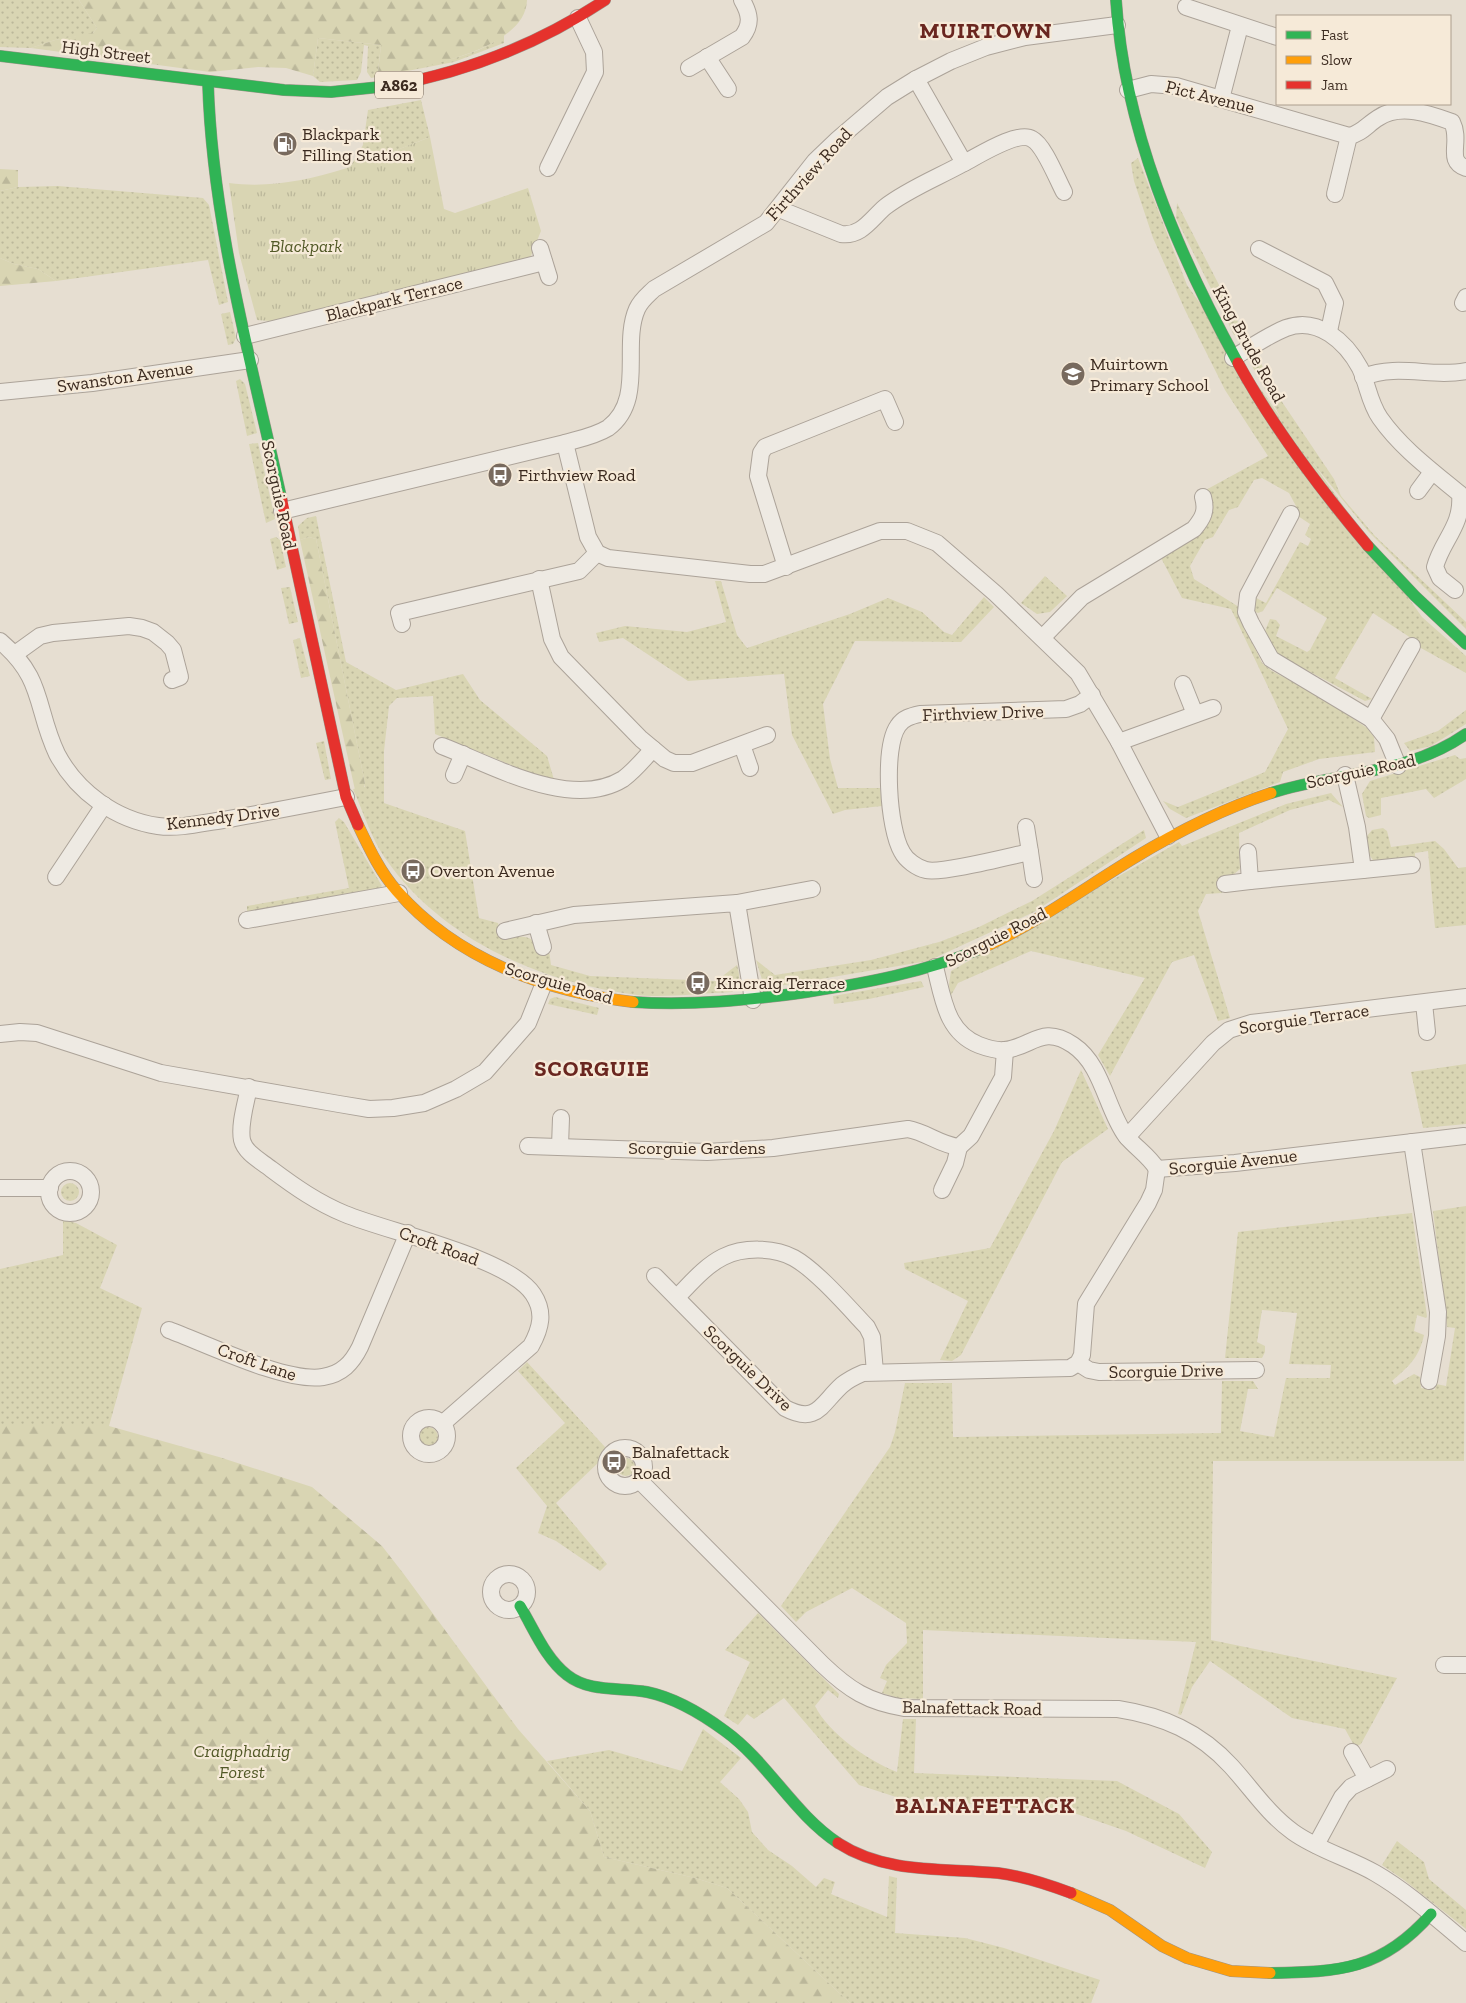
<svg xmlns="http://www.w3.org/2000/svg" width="1466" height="2003" font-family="'Zilla Slab',serif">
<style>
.grass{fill:url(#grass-dots)}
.forest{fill:url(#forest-firs)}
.park{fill:url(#park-tufts)}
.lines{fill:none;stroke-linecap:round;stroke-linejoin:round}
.street-casing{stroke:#aca399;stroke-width:18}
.fast-casing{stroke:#9c9389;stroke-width:12}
.slow-casing{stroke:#9c9389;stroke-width:12}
.jam-casing{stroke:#9c9389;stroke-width:12}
.street{stroke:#eeeae3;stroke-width:16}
.fast{stroke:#30b455;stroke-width:11}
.slow{stroke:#ff9f0a;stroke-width:11}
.jam{stroke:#e5322d;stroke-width:11}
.labels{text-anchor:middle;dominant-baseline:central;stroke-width:4.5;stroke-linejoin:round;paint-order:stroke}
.shield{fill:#f6ead8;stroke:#746457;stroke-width:1}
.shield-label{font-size:16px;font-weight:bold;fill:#3c2b20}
.street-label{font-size:18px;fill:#3c2b20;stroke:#f6ead8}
.poi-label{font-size:18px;fill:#3c2b20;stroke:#f6ead8;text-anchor:start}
.park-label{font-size:18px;font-style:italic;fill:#525927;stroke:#f6ead8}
.district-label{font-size:22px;font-weight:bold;letter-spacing:1px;fill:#6a261f;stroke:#f6ead8}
</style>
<defs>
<pattern id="grass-dots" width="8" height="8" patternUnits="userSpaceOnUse" patternTransform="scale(1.25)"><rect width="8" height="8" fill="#d9d5b3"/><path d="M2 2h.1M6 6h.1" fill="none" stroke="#bbb79a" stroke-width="1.8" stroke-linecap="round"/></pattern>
<pattern id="forest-firs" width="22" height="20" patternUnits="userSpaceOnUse" patternTransform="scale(1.25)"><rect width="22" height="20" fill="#d9d5b3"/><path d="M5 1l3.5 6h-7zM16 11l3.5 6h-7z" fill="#bbb79a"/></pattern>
<pattern id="park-tufts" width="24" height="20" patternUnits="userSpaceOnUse" patternTransform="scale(1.25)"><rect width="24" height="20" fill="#d9d5b3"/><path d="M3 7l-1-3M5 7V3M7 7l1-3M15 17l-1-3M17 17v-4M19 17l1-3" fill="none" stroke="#bbb79a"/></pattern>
</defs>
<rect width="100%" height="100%" fill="#e6ded1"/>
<g class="grass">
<polygon points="0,0 79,0 97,28 92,34 55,40 31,48 0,47"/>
<path d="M504,34v9l-50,19 -83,16 -4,-6 1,-26 -4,-1 -3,27 -4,8 -37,2 -7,-6 5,-38 63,7 -3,26c36,-4 101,-12 126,-37z"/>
<polygon points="421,100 430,137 349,169 363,145 368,110"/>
<polygon points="1138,158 1187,285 1422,617 1466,656 1466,673 1410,642 1411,638 1373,613 1335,678 1372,699 1365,701 1278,655 1265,631 1270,619 1276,620 1280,625 1276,636 1307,652 1310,650 1327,618 1277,588 1263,611 1258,613 1253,611 1254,597 1266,603 1300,542 1308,546 1311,539 1305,535 1310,524 1292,512 1296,506 1289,493 1262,478 1254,480 1238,507 1229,510 1213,537 1205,540 1190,566 1194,579 1239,607 1244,625 1262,663 1272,671 1321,697 1367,728 1374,737 1375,752 1319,759 1283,772 1280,782 1186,818 1170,809 1163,801 1178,807 1265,772 1288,729 1231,609 1182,598 1160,556 1210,517 1213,510 1211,497 1202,492 1268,456 1225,390 1185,310 1153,238 1134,181 1131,163"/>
<polygon points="58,186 203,198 209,205 228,302 219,305 208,260 56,281 38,269 14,264 0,258 0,191 18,187"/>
<polygon points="1177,203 1238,322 1245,338 1234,335 1176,218"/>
<polygon points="230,312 236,338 233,344 228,345 221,314"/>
<polygon points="1258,357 1274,390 1334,479 1341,496 1375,536 1466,622 1466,629 1368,531 1291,436 1251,364"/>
<polygon points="240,379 245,384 257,433 247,436 236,381"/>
<polygon points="258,443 275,519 266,523 249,444"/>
<path d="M316,516l30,146 50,28 67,-16 17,26 67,56 8,27 -120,-49 -2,-38 -36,2 -8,8 -5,45v52l81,28 14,87 19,5 5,16c30,-5 21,-2 46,11l2,15 39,11 126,5 21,-16c3,11 4,20 -5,27 -27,1 -69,6 -95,3 -97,-13 -195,-55 -252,-137 -14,-20 -22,-47 -32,-69l12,-2v-3l-49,-245 -7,-2 -9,3 -2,-14 9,-8z"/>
<polygon points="276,537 280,540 286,567 277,570 270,539"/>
<polygon points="1045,576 1067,596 1050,612 1037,614 1021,603"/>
<polygon points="715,581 721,581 737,635 747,648 850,614 888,598 922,612 944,632 952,635 984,597 994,607 961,642 855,641 823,704 830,759 838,788 880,788 882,806 845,810 833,814 792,735 784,674 688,681 623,638 599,642 596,633 625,626 687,632 726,622"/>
<polygon points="290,587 298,622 289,624 281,588"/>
<polygon points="300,638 310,676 301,678 293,640"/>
<polygon points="1466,710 1466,724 1431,746 1410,751 1404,743 1438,731"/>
<polygon points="324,741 331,779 325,780 316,743"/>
<polygon points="1455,755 1460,759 1466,758 1466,779 1434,798 1426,789 1381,798 1381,815 1369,818 1366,816 1362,794 1370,781"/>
<polygon points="1331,793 1343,807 1329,800 1290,810 1239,833 1240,869 1232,876 1221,877 1222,893 1206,894 1198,911 1230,1018 1218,1021 1194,955 1172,962 1110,1076 1098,1055 1145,978 1031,951 958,983 950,997 949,984 951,971 1179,842 1182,846 1286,804"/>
<polygon points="339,818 344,822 382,886 380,888 247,914 247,906 349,888 335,822"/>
<path d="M1383,828l4,3 4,16 44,-6 9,8 14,19 8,-1v58l-31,3 -7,-77 -13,2v5l-40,4c-7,-6 -9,-17 -8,-26l5,-6z"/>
<polygon points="1144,830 1146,838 1034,912 928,961 773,987 763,983 756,960 775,975 871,960 939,942 979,927 1032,901"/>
<polygon points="921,981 924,987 869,999 834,1004 833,996"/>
<polygon points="555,997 599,1008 597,1015 548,1004 550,999"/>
<polygon points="1466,1064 1466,1124 1423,1128 1411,1072"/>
<polygon points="1081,1070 1108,1129 1062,1162 961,1355 952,1361 940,1360 968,1301 905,1269 904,1263 990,1248 1054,1131"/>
<circle cx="70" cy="1192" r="9"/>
<path d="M1466,1206l-2,255h-251l-2,179 186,38 -36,66 -6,3 -10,-18 -53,-11 -82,-57 -18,26 -11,28 -3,-1 18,-72 -273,-12v69l-25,-1 -16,-5 5,-12 -7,-3 6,-13 21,-22 -1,-20 -54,-35 -46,24 -10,10 -15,-16 109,-159 5,-15 10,-49h47l1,54 268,-4 1,-52h31l5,8h-10l-8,42 34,6 12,-59h44l1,-13 -42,-1 8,-51 -35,-3 -5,32 8,4v6l-3,6h-37l13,-126 174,-19 15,103 -1,2 -9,-3 -3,16 10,4c-5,23 -15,31 -32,46l3,4 19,-11 6,3 1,11 14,2 1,-6 10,2 9,-58 -8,-1 -14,-116z"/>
<polygon points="63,1220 76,1223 117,1245 100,1288 142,1308 109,1426 0,1426 0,1269 63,1255"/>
<polygon points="527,1362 605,1447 599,1462 556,1503 607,1564 600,1571 556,1541 538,1533 547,1506 516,1468 565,1423 518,1371"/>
<circle cx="428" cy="1437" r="10"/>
<circle cx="626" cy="1467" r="9"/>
<path d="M758,1613l81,81 -1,4 -10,-8 -13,16c14,28 54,55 82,66l6,-53h13l-2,54 203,8 62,33 33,38 -7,16 -79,-37 -52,-18 -178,-16 -37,-12 -75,-87 -30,21 -7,-5 -9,11 -14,-9 26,-54 -25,-12z"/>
<polygon points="703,1729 741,1758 720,1782 739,1799 748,1812 752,1832 768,1850 792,1866 816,1887 824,1878 835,1882 831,1894 887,1917 889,1876 897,1878 895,1933 965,1938 1004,1948 1100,1980 1091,2003 850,2003 727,1888 695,1878 604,1857 590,1811 547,1761 609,1750 682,1771"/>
<polygon points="1397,1841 1424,1862 1429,1879 1466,1910 1466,1929 1404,1880 1382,1865"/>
</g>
<g class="forest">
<path d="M79,0h448c-1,50 -107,68 -147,75l-2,-3 3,-27 -63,-7 -5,38 -27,-8 -28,-1 -48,5 -179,-24 24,-8 38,-7 4,-5z"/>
<polygon points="0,169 18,170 18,187 0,191"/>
<polygon points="0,258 14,264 38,269 56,281 0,286"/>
<polygon points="309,537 316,539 365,784 364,788 355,790 300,540"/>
<polygon points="0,1426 109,1426 219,1457 312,1487 382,1546 403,1573 518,1729 590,1811 604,1857 695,1878 727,1888 850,2003 0,2003"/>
</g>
<path class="park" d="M430,137l14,72 11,4 73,-25 13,43 -11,27 -240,60 -20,3 -13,-1 -18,-67 -10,-70c69,9 137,-21 201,-46z"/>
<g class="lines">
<defs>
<g id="street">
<polyline points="1186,7 1277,37"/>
<polyline points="707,57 728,89"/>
<path d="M689,68l53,-31c10,-13 8,-23 0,-37"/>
<path d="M1128,90l23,-6 25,2 173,50c12,-2 19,-12 29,-18 22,-15 52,-4 74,4 10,20 -7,39 14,46"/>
<polyline points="1221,99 1240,26"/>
<path d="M964,163c14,-7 54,-33 68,-24 12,6 25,40 32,53"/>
<polyline points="548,168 595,72 594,52 578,18"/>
<polyline points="1335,194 1349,136"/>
<path d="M779,209l62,25c20,3 30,-15 44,-27 23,-18 54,-30 79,-44l-48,-84"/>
<polyline points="540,248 549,277"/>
<polyline points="1259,249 1325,283 1335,303 1329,331"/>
<polyline points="1463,303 1466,297"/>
<polyline points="245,336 544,262"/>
<path d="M1233,358c17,-10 35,-23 53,-30 32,-12 60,14 74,40 8,17 9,34 20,50 21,30 51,52 80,76 3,32 -18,46 -25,73l5,11 15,12"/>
<path d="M1363,377c36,-14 68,1 103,-6"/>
<polyline points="0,392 92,383 250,360"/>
<polyline points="565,443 588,537 597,553 608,558 750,574 764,574 880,531 907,531 937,543 996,594 1078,673 1119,742 1168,836"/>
<polyline points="1418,491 1432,472"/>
<path d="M282,511l283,-68c14,-4 30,-7 43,-15 38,-28 13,-83 29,-119 4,-9 11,-14 17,-20l112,-66 49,-62 23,-22 49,-42 29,-18 35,-18 35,-14 39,-10 92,-12"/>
<polyline points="1291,514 1248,595 1246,612 1251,623 1271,659 1371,719 1387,739 1398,766"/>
<polyline points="786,567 758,476 761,453 765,447 885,399 895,422"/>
<polyline points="539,579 552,639 561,657 641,739 665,759 674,763 692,763 767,735"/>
<polyline points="402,624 399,613 579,571 597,553"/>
<path d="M1043,637l39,-40 112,-68c9,-11 13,-18 9,-32"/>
<path d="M0,641c45,38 35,67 57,113 20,38 59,66 101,72 21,3 44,-3 65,-6 41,-7 82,-15 123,-23"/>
<polyline points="15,654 40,636 53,633 129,626 142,628 153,632 167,643 173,650 180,677 172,680"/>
<polyline points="1183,684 1195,714"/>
<polyline points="1371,719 1412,646"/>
<polyline points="1119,742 1213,708"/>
<polyline points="742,745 750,768"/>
<path d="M442,746c50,19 129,65 181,33 11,-8 20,-19 30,-30"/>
<polyline points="454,775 463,754"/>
<polyline points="1026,827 1030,852"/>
<polyline points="1248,852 1250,881 1363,870 1357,827 1345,775"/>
<polyline points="1363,870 1412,865"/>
<polyline points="56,877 104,805"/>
<path d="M1034,879l-4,-27c-19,4 -89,22 -104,18 -9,-2 -20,-10 -24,-18 -14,-23 -19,-105 -4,-126 5,-8 13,-10 22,-12l146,-5 14,-5 12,-9"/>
<polyline points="1225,884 1250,881"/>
<polyline points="737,903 812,889"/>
<polyline points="247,920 399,893"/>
<polyline points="536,923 543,947"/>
<polyline points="505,931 574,915 737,903 753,1000"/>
<path d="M935,967c8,31 11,65 44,78 8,3 18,6 26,5 27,-3 37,-26 68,-5 30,20 33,64 53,91 10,12 23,20 31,33"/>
<polyline points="1424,1003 1427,1032"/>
<polyline points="0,1034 20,1032 37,1033 161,1073 339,1104 369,1109 393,1108 424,1103 456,1089 485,1072 528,1023 544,983"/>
<path d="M249,1087c-3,16 -10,37 -7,53 3,13 19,21 29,29 24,18 47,34 74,45 43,18 163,43 188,80 12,18 8,34 -2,52l-89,78"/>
<polyline points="1127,1137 1213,1043 1229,1030 1251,1023 1466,997"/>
<polyline points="1412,1142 1438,1312 1437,1336 1429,1381"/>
<path d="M528,1146l179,6 66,-4 135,-19c18,3 32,16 51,18l12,-11 32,-59 2,-27"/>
<polyline points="560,1146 561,1118"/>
<polyline points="1157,1169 1235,1163 1464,1136"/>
<circle cx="70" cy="1192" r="21"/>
<polyline points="0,1188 50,1188"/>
<polyline points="942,1190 955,1163 959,1147"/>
<path d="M655,1276l130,132c32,17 36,-4 57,-23 6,-5 14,-9 21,-12l207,-5 8,-5 4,-8 4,-51 62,-101 6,-13 3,-21"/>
<path d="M677,1297c14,-14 28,-31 46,-40 20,-10 51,-10 71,1 23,13 54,49 73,69l5,10 3,35"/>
<path d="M169,1330c38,14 117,53 154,47 19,-3 29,-14 37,-30l48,-114"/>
<polyline points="1078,1363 1089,1370 1099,1372 1256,1370"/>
<circle cx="429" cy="1436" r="18"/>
<circle cx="625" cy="1467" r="19"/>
<path d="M639,1480l183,184c27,26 46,38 83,44l213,1c45,7 82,23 113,57 21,23 37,48 62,66 25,18 56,26 82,41 33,19 62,46 91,70"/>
<circle cx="509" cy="1592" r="18"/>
<polyline points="1444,1665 1466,1665"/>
<polyline points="1352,1752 1367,1779"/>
<polyline points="1316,1845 1342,1797 1351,1787 1387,1769"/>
</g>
<g id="fast">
<path d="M1116,0c8,128 61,252 122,363"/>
<polyline points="0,56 284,90 331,92 389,86"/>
<path d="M208,82c4,140 43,278 73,415"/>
<polyline points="1368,546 1415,596 1466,644"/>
<path d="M1271,793c65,-21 137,-18 195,-59"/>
<path d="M633,1002c58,4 116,-2 174,-10 59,-9 118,-20 173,-43"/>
<path d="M520,1606c14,23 25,52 47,69 23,18 53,12 80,17 29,6 55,22 78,39 43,31 68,82 113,112"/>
<path d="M1270,1973c70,-1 112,-3 161,-59"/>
</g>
<g id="slow">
<path d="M358,825c11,23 22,47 39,66 59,68 149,101 236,111"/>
<path d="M980,949c54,-24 103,-60 154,-91 43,-26 88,-49 137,-65"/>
<polyline points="1071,1893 1110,1910 1162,1946 1187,1958 1231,1971 1270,1973"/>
</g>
<g id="jam">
<path d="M389,86c78,-14 150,-42 216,-86"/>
<path d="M1238,363c36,66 82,126 130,183"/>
<polyline points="281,497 346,797 358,825"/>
<path d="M838,1843c48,31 105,25 160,30 25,3 49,11 73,20"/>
</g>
</defs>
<use href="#street" class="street-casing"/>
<use href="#fast" class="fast-casing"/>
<use href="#slow" class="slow-casing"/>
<use href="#jam" class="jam-casing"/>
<use href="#street" class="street"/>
<use href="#fast" class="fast"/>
<use href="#slow" class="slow"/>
<use href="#jam" class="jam"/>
</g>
<defs>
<symbol id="fuel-disc" viewBox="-11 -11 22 22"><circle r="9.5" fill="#786a5e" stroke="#f6ead8"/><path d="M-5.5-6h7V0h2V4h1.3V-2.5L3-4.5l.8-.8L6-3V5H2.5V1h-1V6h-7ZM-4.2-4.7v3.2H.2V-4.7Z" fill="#fff"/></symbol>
<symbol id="school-disc" viewBox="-11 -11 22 22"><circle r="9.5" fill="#786a5e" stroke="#f6ead8"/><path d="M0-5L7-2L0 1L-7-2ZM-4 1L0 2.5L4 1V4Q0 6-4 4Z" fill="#fff"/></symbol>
<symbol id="bus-disc" viewBox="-11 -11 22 22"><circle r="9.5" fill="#786a5e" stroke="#f6ead8"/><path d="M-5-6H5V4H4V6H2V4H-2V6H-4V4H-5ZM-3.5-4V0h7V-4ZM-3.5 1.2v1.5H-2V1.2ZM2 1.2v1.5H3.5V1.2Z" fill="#fff"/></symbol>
</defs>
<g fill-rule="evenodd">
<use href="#fuel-disc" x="271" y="130" width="28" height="28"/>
<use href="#school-disc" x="1059" y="360" width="28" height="28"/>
<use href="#bus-disc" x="486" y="461" width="28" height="28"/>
<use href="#bus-disc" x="399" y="857" width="28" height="28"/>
<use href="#bus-disc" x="684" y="969" width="28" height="28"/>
<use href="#bus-disc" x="600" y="1448" width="28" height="28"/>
</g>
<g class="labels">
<rect class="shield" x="375" y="71.5" width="48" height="27" rx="4"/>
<g class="shield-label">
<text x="399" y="85">A862</text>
</g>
<g class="street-label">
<text transform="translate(106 52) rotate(7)">High Street</text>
<text transform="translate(1210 97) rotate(14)">Pict Avenue</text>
<text transform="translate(809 174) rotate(-48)">Firthview Road</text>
<text transform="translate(394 299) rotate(-14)">Blackpark Terrace</text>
<text transform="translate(1249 344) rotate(61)">King Brude Road</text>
<text transform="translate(125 377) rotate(-8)">Swanston Avenue</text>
<text transform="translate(279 495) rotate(78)">Scorguie Road</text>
<text transform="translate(983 713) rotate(-2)">Firthview Drive</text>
<text transform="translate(1361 771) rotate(-12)">Scorguie Road</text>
<text transform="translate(223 817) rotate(-7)">Kennedy Drive</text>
<text transform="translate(996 937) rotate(-27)">Scorguie Road</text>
<text transform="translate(559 983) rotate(16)">Scorguie Road</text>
<text transform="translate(1304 1019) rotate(-8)">Scorguie Terrace</text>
<text x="697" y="1148">Scorguie Gardens</text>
<text transform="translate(1233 1162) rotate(-6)">Scorguie Avenue</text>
<text transform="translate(439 1246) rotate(20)">Croft Road</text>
<text transform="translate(257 1362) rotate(19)">Croft Lane</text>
<text transform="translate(748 1368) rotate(44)">Scorguie Drive</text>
<text transform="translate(1166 1371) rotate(-1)">Scorguie Drive</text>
<text transform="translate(972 1708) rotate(1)">Balnafettack Road</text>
</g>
<g class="poi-label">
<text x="302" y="134">Blackpark<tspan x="302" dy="21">Filling Station</tspan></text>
<text x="1090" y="364">Muirtown<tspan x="1090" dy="21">Primary School</tspan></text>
<text x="518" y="475">Firthview Road</text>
<text x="430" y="871">Overton Avenue</text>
<text x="716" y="983">Kincraig Terrace</text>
<text x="632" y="1452">Balnafettack<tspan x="632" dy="21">Road</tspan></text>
</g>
<g class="park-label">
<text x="306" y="246">Blackpark</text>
<text x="242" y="1751">Craigphadrig<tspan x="242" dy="21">Forest</tspan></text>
</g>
<g class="district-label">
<text x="986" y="30">MUIRTOWN</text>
<text x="592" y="1068">SCORGUIE</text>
<text x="985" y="1805">BALNAFETTACK</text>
</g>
</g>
<rect x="1276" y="15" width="175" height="90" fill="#f6ead8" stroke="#ac9e8e"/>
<rect x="1286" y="31" width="25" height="8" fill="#30b455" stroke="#ac9e8e"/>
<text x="1321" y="40" font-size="15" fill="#3c2b20">Fast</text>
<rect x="1286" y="56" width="25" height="8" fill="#ff9f0a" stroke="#ac9e8e"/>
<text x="1321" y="65" font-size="15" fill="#3c2b20">Slow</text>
<rect x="1286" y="81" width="25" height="8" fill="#e5322d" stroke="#ac9e8e"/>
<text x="1321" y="90" font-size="15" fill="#3c2b20">Jam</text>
</svg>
